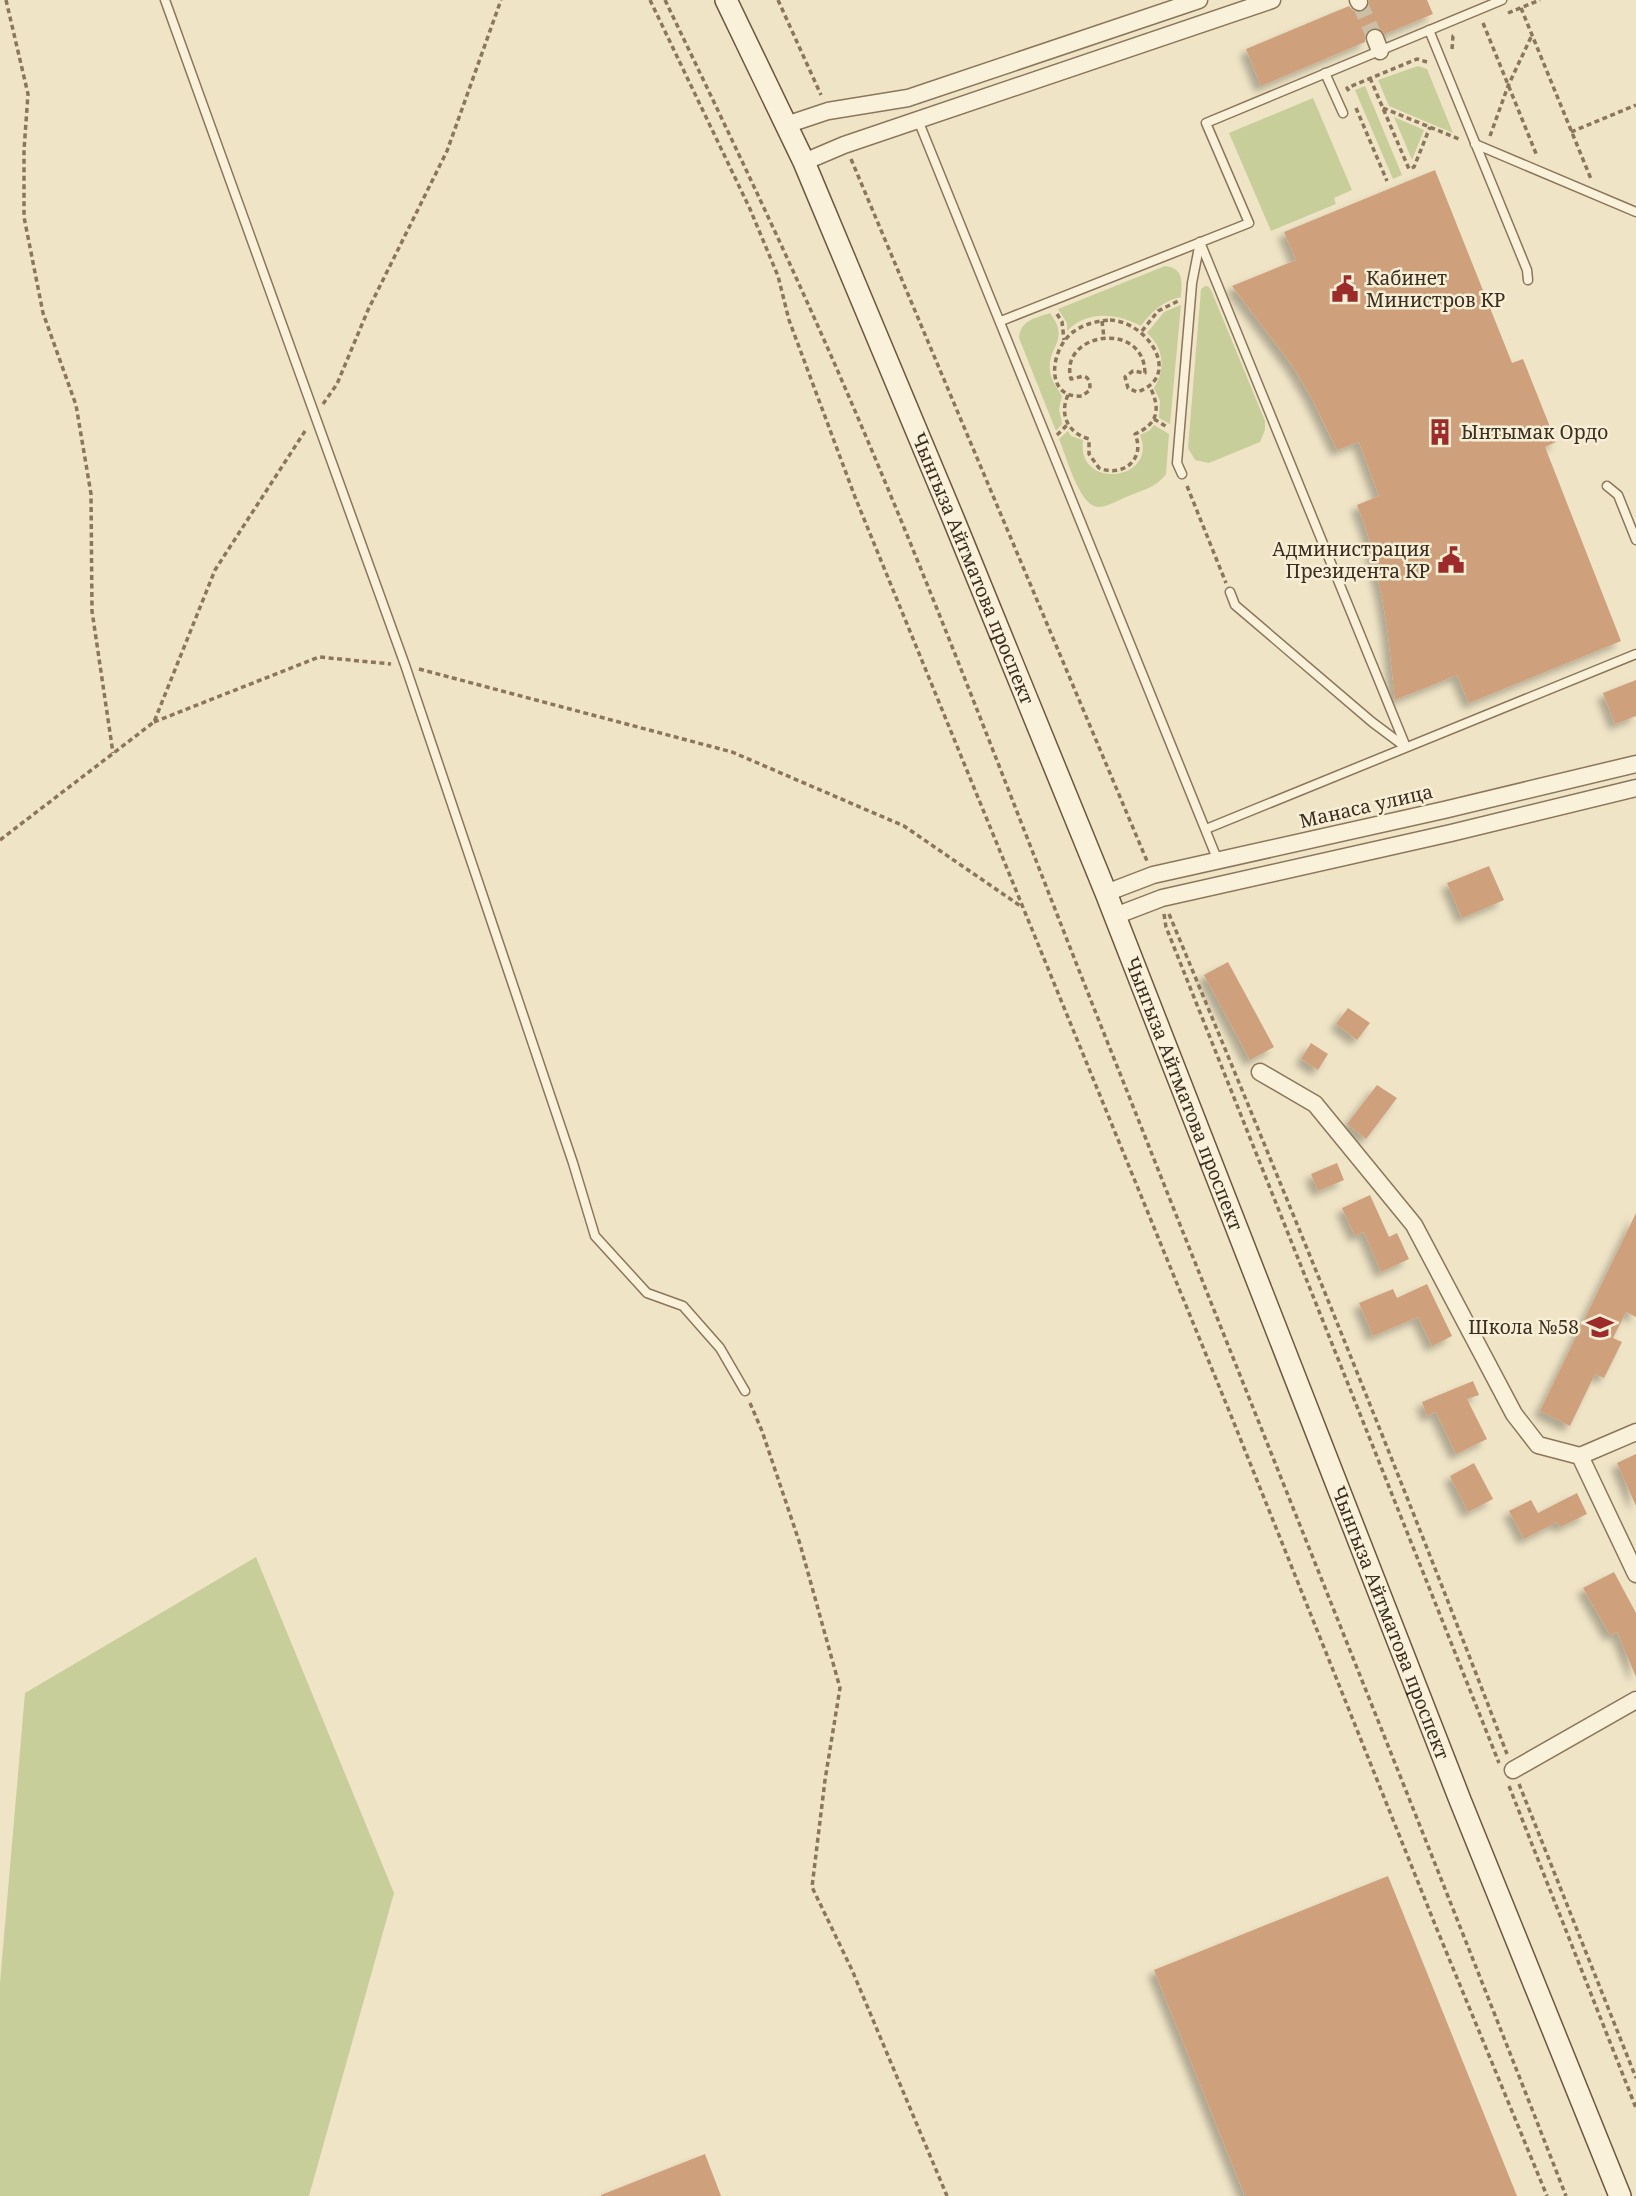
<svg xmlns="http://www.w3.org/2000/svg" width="1636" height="2196" font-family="'Noto Serif',serif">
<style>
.green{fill:#c7ce99}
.building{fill:#cea07b;filter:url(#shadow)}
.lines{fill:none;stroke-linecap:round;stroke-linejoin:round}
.minor-tunnel{stroke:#cbbfa5;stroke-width:16;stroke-dasharray:16 8;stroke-linecap:butt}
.service-casing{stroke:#8b765b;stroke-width:11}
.minor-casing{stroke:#8b765b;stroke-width:19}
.secondary-casing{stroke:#6d573e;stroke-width:24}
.path{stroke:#8b765b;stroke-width:3.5;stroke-dasharray:5 3.5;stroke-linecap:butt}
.service{stroke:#faf1da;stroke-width:8}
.minor{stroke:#faf1da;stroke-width:16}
.secondary{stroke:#faf1da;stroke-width:21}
.labels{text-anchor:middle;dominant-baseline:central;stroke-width:5;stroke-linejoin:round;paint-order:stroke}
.poi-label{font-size:19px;fill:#3b2d1f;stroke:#f7eed6;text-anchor:start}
.street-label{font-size:19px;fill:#3b2d1f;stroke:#f7eed6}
</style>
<defs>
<filter id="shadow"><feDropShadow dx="-6" dy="6" stdDeviation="3.5" flood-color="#0004"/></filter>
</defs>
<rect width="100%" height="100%" fill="#efe4c6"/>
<g class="green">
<polygon points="1418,66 1427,69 1453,133 1389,106 1378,80"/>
<polygon points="1365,86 1402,175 1393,179 1355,90"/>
<polygon points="1313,98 1352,190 1334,198 1336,204 1271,231 1229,133"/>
<polygon points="1394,117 1424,130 1412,160"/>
<path d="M1165,266c19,2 17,16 16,31 -18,4 -29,14 -40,29 -24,-13 -54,-16 -74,5v-8l-9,-14z"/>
<polygon points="1205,286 1208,286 1211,290 1265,421 1265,430 1260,442 1209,463 1195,460 1188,448 1201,289"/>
<path d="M1181,305l-11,119 -11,-6 1,-17 -6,-13c12,-19 10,-40 -7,-55l17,-21z"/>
<path d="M1050,313c21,28 -3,33 0,58 1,9 7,17 12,25l-3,13 3,15 -6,7 -37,-93c1,-18 17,-20 31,-25z"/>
<path d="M1154,425l15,9 -3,40c-9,13 -23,16 -37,22 -9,3 -21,11 -31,11 -19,-1 -32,-52 -39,-68l9,-8 3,5 12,4c-7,51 76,41 57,-5l10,-5z"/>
<polygon points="256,1557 394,1893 309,2196 0,2196 0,1983 25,1693"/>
</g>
<g class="building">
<polygon points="1369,0 1427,0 1433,14 1385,34 1377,28 1371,29 1365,36 1365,42 1261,86 1246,49 1349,6 1354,11 1363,12 1368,7"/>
<polygon points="1435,170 1512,363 1523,359 1556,442 1545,447 1621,641 1469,703 1457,675 1395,700 1388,633 1382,597 1367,532 1357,505 1379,496 1359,442 1337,450 1311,397 1293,367 1232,286 1296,260 1284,232"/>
<polygon points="1636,680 1636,716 1615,724 1603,693"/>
<polygon points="1489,866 1504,900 1462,918 1447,883"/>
<polygon points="1228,962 1274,1047 1250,1060 1204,975"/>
<polygon points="1348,1008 1370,1023 1357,1040 1336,1024"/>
<polygon points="1311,1043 1328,1054 1318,1070 1301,1059"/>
<polygon points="1377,1085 1397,1098 1366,1139 1347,1124"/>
<polygon points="1337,1163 1344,1180 1318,1191 1311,1174"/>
<polygon points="1370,1195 1389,1237 1397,1233 1409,1259 1381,1272 1364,1232 1355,1236 1342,1208"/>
<polygon points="1636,1213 1636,1317 1626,1312 1613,1338 1622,1342 1604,1378 1595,1374 1570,1426 1540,1411"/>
<polygon points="1427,1284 1452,1336 1432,1346 1418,1317 1373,1336 1359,1303 1393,1289 1397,1298"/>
<polygon points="1473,1381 1479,1395 1467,1399 1487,1439 1456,1454 1436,1412 1427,1416 1422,1402"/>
<polygon points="1636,1454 1636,1506 1617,1463"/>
<polygon points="1474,1463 1493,1499 1468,1512 1450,1476"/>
<polygon points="1577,1493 1587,1514 1560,1527 1557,1522 1524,1539 1509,1511 1531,1500 1538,1513"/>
<polygon points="1614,1572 1636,1613 1636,1677 1617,1632 1610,1635 1583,1588"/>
<polygon points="1388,1876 1517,2196 1245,2196 1154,1970"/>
<polygon points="705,2154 721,2196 601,2196 601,2195"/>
</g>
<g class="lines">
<polyline class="minor-tunnel" points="1359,2 1375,38"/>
<defs>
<g id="service">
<polyline points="165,0 405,665 573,1163 595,1236 647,1293 683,1306 720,1348 745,1391"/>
<polyline points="1429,30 1527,270 1528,280"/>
<polyline points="1325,73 1343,113"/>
<polyline points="918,120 1218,861"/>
<polyline points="1475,144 1636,212"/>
<polyline points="1200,242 1406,747"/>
<polyline points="1001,321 1249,223 1206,123 1502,0"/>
<polyline points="1182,474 1177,463 1192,283 1200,242"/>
<polyline points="1607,486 1618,495 1636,540"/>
<polyline points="1230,592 1235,605 1372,722 1404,746"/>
<polyline points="1206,829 1636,654"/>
</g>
<g id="minor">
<polyline points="1358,0 1359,2"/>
<polyline points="1375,38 1380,51"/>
<polyline points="786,125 828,111 908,98 1199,0"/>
<polyline points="804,162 844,145 1272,0"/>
<polyline points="1106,893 1153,875 1444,810 1636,764"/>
<polyline points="1115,916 1162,898 1451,833 1636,788"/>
<polyline points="1260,1072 1315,1104 1414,1225 1514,1414 1538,1445 1580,1456 1636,1574"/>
<polyline points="1580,1456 1636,1432"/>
<polyline points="1513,1770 1636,1700"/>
</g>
<g id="secondary">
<path id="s1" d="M726,0l78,162 149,356 153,375 354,907 160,396"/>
</g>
</defs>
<use href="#service" class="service-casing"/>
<use href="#minor" class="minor-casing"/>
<use href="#secondary" class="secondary-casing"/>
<g class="path">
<polyline points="6,0 28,94 24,150 24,217 43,313 76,405 91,494 92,611 113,753"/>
<polyline points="650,0 750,209 778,276 789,320 855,497 1232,1418 1436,1927 1547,2196"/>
<path d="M665,0c62,129 124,258 181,390 98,226 183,457 275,686 148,374 299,746 445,1120"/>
<polyline points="778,0 821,95"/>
<polyline points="1521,8 1591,179"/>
<polyline points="1508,13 1540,0"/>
<polyline points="1483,23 1537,156"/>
<polyline points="1452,49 1453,36 1456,35"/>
<polyline points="1370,78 1409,169 1414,167 1430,127"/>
<polyline points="1349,91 1347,88 1417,59 1427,62"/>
<polyline points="1356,108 1387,181"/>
<polyline points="1383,108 1459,139"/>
<polyline points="1571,132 1636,105"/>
<polyline points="1490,136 1508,86 1532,35"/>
<polyline points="851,159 1147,861"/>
<polyline points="1057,314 1062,322 1064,340"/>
<path d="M1110,320c39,2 73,57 27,72l-9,-4 -3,-11 8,-6 12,2c-1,-54 -87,-40 -74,6l13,-3c6,3 6,7 6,14l-8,6c-38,3 -32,-47 -9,-64 11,-8 24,-11 37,-12z"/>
<polyline points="1102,321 1104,338"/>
<polyline points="1142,331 1158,311 1178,301"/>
<path d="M1068,395c-9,20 0,38 21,44v15l10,14c24,10 47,-9 36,-34 23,-10 26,-25 15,-47"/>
<polyline points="323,404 337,384 368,310 447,151 501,0"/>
<polyline points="1154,419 1167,427"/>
<polyline points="1057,435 1068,424"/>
<polyline points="1187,486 1226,583"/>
<polyline points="419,669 732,752 904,826 1022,907"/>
<polyline points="154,722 319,657 391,664"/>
<polyline points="0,840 154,722 215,570 307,428"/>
<polyline points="1164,914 1166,927 1499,1763"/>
<path d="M1169,914c116,278 230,558 338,840"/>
<polyline points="750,1403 762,1431 800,1544 840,1688 825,1780 812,1887 852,1970 947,2196"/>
<polyline points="1519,1784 1636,2078"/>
<polyline points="1509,1786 1636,2108"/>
</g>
<use href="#service" class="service"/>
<use href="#minor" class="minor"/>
<use href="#secondary" class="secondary"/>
</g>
<defs>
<symbol id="civic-bare" viewBox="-9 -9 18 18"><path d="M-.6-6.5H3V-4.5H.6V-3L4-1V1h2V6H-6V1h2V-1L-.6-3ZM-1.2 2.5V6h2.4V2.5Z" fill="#9c2b2a" stroke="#f7eed6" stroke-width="2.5" paint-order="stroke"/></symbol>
<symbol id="building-bare" viewBox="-9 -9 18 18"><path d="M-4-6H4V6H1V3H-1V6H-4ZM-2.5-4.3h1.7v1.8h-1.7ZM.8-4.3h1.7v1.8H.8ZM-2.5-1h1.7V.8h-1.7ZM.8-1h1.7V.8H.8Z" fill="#9c2b2a" stroke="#f7eed6" stroke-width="2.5" paint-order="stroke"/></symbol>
<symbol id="school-bare" viewBox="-9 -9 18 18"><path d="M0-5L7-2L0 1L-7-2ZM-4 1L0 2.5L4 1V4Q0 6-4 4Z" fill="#9c2b2a" stroke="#f7eed6" stroke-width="2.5" paint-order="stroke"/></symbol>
</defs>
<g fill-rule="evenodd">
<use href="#civic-bare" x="1326" y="270" width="38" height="38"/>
<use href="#building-bare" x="1421" y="413" width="38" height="38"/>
<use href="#civic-bare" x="1432" y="541" width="38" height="38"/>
<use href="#school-bare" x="1581" y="1308" width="38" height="38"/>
</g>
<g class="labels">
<g class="poi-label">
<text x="1366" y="278">Кабинет<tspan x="1366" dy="22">Министров КР</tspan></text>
<text x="1461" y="432">Ынтымак Ордо</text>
<text x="1430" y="549" text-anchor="end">Администрация<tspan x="1430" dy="22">Президента КР</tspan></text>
<text x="1579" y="1327" text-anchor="end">Школа №58</text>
</g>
<g class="street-label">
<text stroke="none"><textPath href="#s1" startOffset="620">Чынгыза Айтматова проспект</textPath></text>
<text transform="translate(1366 806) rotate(-13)">Манаса улица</text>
<text stroke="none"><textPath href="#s1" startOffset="1186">Чынгыза Айтматова проспект</textPath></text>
<text stroke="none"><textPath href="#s1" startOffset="1754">Чынгыза Айтматова проспект</textPath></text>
</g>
</g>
</svg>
